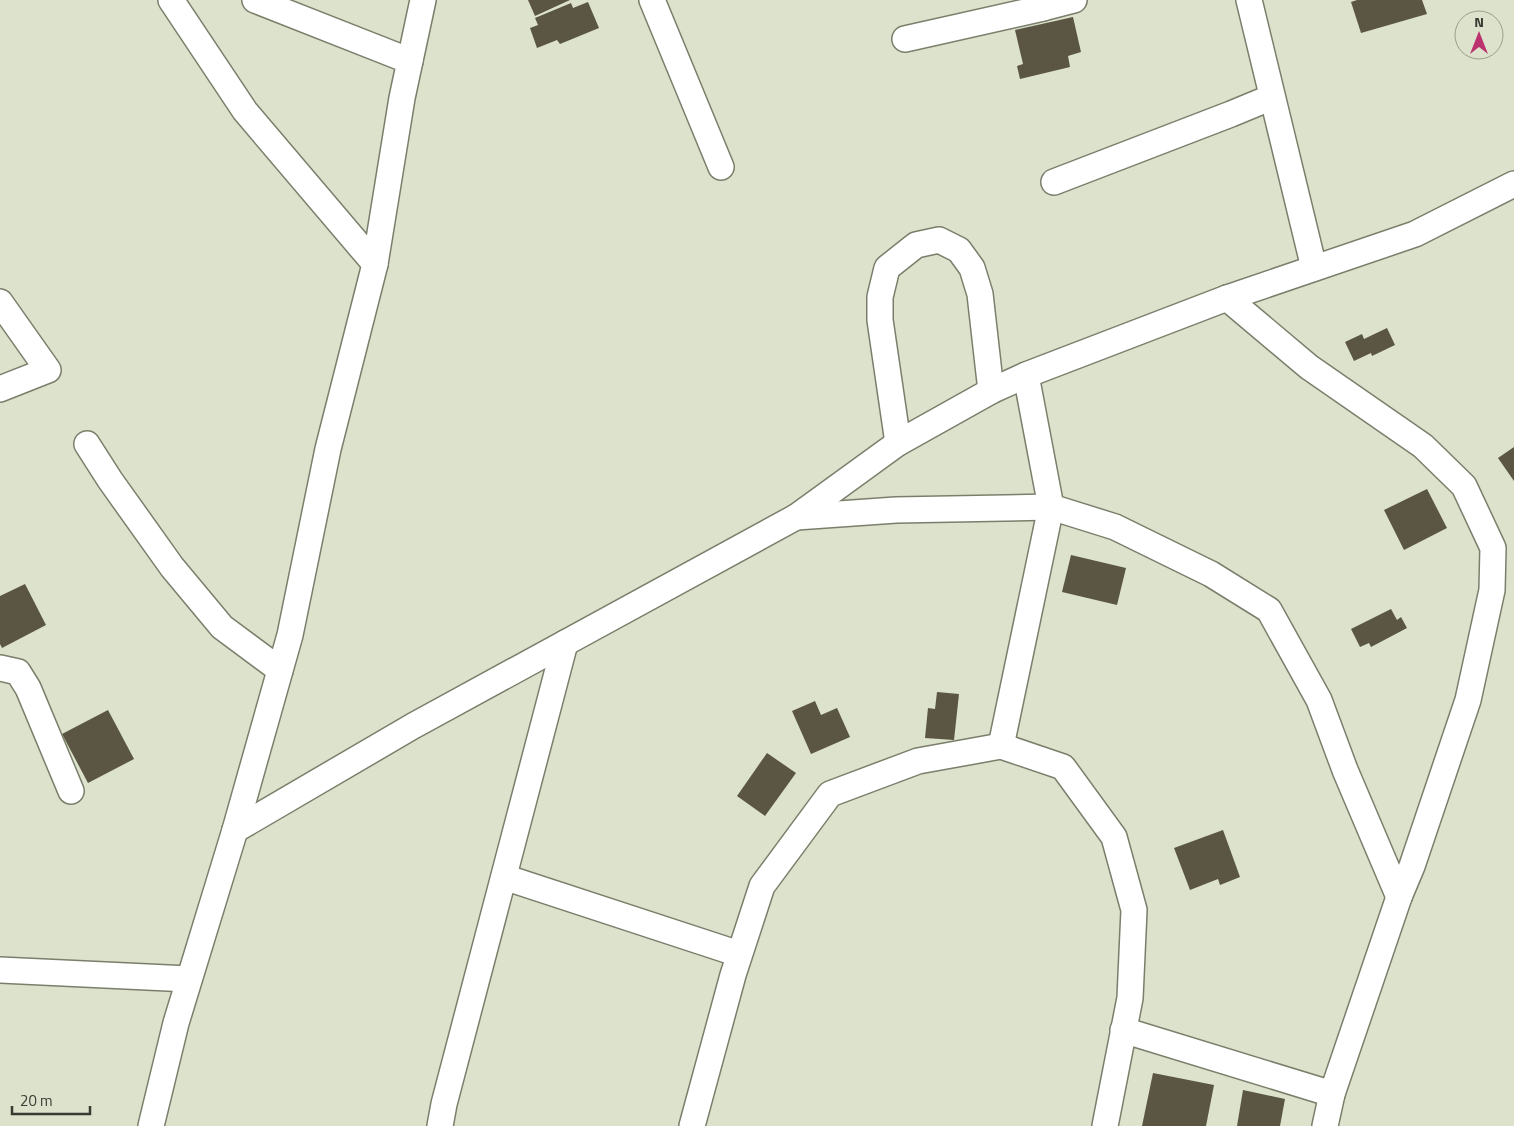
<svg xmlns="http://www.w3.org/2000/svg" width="1514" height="1126" font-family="'Titillium Web',sans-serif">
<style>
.building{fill:#5b5643}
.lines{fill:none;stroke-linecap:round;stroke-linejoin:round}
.minor-casing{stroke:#7a7f6b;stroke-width:28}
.minor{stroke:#fff;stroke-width:25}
</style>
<rect width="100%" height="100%" fill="#dce2cc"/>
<g class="building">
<polygon points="528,0 570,0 535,16"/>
<polygon points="1357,0 1422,0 1427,14 1361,33 1351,2"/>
<polygon points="588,2 599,28 560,44 557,40 537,48 530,28 538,25 535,18 571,3 573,8"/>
<polygon points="1073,17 1081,52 1068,56 1070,67 1020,79 1017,66 1023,64 1015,30"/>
<polygon points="1387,328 1395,345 1372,356 1371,353 1354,361 1345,342 1362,334 1364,339"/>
<polygon points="1514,447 1514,481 1498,458"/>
<polygon points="1427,489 1447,528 1404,550 1384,510"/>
<polygon points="1071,555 1126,568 1117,605 1062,592"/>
<polygon points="25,584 46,625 2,648 0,644 0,596"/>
<polygon points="1391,609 1397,620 1401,617 1407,628 1371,647 1369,643 1360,647 1351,629"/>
<polygon points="937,692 959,694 954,740 925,738 928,708 935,709"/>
<polygon points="815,701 821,715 837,708 850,737 811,754 792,711"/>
<polygon points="108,710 134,759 88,783 62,734"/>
<polygon points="767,753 796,773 765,816 737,796"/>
<polygon points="1223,830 1240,877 1220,885 1218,879 1190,890 1174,848"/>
<polygon points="1153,1073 1214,1085 1206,1126 1142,1126"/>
<polygon points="1243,1090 1285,1099 1280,1126 1237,1126"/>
</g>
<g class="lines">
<defs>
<g id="minor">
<polyline points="171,0 245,111 375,264"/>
<polyline points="255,0 410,61"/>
<polyline points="652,0 721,167"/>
<polyline points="1249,0 1314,268"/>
<polyline points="1043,8 1074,0"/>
<polyline points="905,39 1043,8 1039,0"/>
<polyline points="1054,182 1231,114 1272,97"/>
<polyline points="1227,298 1309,367 1423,446 1464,486 1493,548 1492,590 1468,700 1412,866 1399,897 1332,1094 1325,1126"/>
<polyline points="0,302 48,370 0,389"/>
<polyline points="898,443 880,320 880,297 887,268 916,245 939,240 959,250 972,268 980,294 991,391"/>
<polyline points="87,444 110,480 172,567 222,627 280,670"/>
<polyline points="796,517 896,510 1051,507 1115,527 1211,574 1269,610 1319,700 1345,770 1399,897"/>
<polyline points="0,668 18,672 28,688 71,791"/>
<polyline points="1001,746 1051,507 1026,375"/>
<polyline points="235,830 413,726 796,517 898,443 991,391 1026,375 1227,298 1415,234 1514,184"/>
<polyline points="504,877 739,954"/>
<polyline points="0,970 189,979"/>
<polyline points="1123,1030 1332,1094"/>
<polyline points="151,1126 176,1023 235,830 290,635 328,449 375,264 402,98 423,0"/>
<polyline points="440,1126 444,1104 565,643"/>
<polyline points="692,1126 733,975 762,886 830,794 918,761 1001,746 1063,767 1114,837 1134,910 1130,998 1105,1126"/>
</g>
</defs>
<use href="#minor" class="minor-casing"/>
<use href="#minor" class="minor"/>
</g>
<g transform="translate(1479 35)"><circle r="24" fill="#dce2cc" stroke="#9b9f8f"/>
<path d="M0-4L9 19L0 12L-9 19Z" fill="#bc326e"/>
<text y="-8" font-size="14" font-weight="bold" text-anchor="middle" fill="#393b33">N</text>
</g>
<path d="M12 1106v8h78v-8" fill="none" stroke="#393b33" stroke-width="2.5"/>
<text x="20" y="1106" font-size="15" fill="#393b33" stroke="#dce2cc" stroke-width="4" paint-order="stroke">20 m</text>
</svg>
